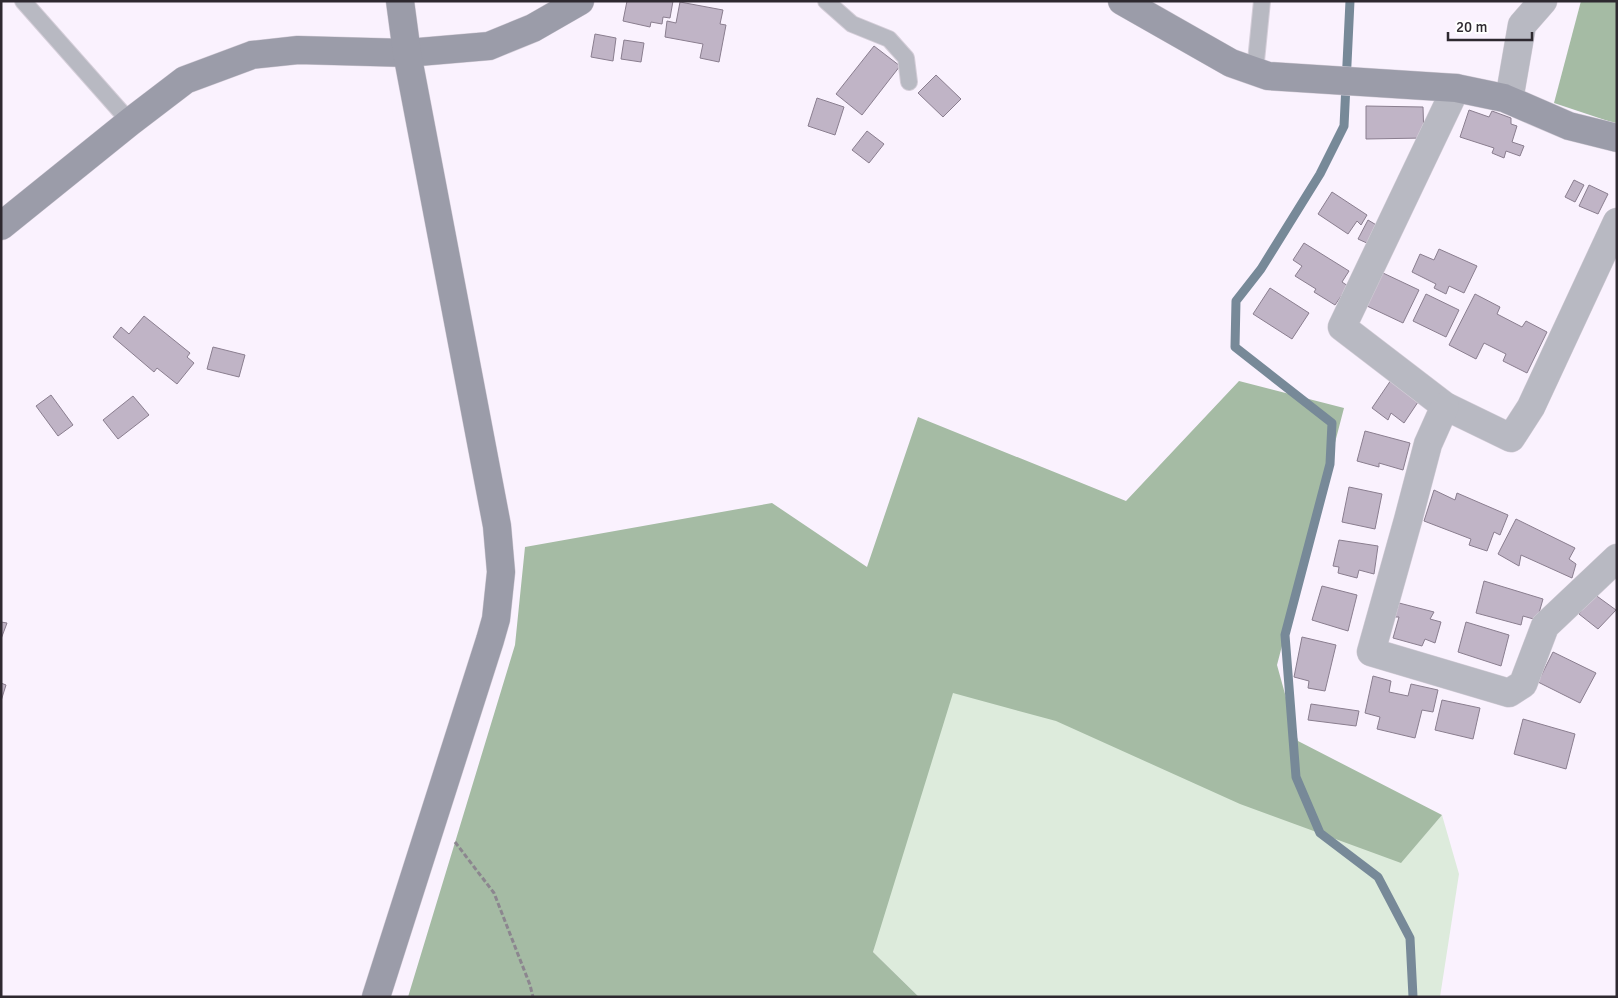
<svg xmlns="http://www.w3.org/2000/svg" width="1618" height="998" font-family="Signika,sans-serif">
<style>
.green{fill:#ddebdc}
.forest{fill:#a5bba4}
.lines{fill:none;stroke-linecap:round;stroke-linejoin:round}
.stream{stroke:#778998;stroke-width:9}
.building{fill:#c0b4c6;stroke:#8a7e8f}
.lane-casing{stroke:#d5ced9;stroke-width:18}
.street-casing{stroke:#d5ced9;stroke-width:29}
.secondary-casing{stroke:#d5ced9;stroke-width:29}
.path{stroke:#8c868f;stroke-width:3;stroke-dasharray:5 2.5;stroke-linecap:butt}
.lane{stroke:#b8b9c2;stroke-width:16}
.street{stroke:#b8b9c2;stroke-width:28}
.secondary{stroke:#9b9ca9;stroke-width:28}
</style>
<rect width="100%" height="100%" fill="#faf2fe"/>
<polygon class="green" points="942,673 1401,862 1442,815 1459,874 1440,997 919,997 873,952"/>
<g class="forest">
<polygon points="1581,1 1617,1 1617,124 1554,103"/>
<polygon points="1239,381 1344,408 1277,665 1298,741 1442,815 1401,863 1240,804 1056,721 953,693 873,952 919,997 408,997 515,645 525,547 772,503 867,567 918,417 1126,501"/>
</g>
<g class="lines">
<polyline class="stream" points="1350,1 1344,126 1320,174 1261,269 1236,301 1235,347 1332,423 1330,464 1285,635 1296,777 1320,833 1378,877 1410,938 1413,997"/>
</g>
<g class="building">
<polygon points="627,1 673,1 670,18 663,17 662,24 651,22 650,27 623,21"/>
<polygon points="680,2 723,10 720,24 726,25 719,62 700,58 703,44 665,37 667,21 676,23"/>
<polygon points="595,34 616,38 613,61 591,57"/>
<polygon points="624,40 644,43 641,62 621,59"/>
<polygon points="874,46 900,66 862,115 836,94"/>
<polygon points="936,75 961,99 943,117 918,93"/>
<polygon points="817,98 844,107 835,135 808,126"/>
<polygon points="1366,106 1423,107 1424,138 1366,139"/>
<polygon points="1469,110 1489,117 1492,111 1511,118 1511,124 1517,126 1512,142 1524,146 1520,156 1506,151 1504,158 1492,153 1494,148 1460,137"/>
<polygon points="867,131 884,144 869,163 852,150"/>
<polygon points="1574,180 1584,185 1575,202 1565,197"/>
<polygon points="1589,185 1608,194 1598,214 1579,206"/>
<polygon points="1332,192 1367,215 1361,225 1357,221 1348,234 1318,214"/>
<polygon points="1368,220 1378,226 1369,244 1358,239"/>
<polygon points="1304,243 1349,271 1342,282 1348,286 1335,305 1314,292 1316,289 1295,276 1302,266 1293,260"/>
<polygon points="1439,249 1477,266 1464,293 1449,286 1446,294 1434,288 1436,284 1412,272 1420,254 1434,260"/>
<polygon points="1383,273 1419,290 1403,323 1367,306"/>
<polygon points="1270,288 1309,313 1292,339 1253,314"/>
<polygon points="1426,294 1459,310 1446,337 1413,321"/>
<polygon points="1475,294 1500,307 1497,314 1522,327 1526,321 1547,332 1527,373 1503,361 1506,354 1484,343 1476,359 1449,345"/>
<polygon points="144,316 190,353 187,357 194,363 177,384 157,368 154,372 113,337 121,327 129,334"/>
<polygon points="213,347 245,355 239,377 207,369"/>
<polygon points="1391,380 1420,399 1404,423 1391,413 1388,420 1372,408"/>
<polygon points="51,395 73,425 58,436 36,406"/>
<polygon points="133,396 149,415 118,439 103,420"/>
<polygon points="1365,431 1410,443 1403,470 1379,463 1379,467 1357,461"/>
<polygon points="1349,487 1382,494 1375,529 1342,522"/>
<polygon points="1434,490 1455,500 1457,493 1508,515 1500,535 1494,532 1487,551 1469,545 1471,539 1424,521"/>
<polygon points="1516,519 1575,548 1569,559 1576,564 1572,578 1521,555 1519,566 1498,554"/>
<polygon points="1339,540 1378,546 1374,574 1359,570 1357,578 1338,573 1339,567 1333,566"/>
<polygon points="1484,581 1543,599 1537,620 1523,616 1521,625 1476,613"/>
<polygon points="1322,586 1357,595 1348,631 1312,620"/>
<polygon points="1594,594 1616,610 1598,629 1579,614"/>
<polygon points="1399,603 1434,612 1430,619 1441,622 1435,643 1425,639 1422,646 1393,638 1399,617 1395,617"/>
<polygon points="1,622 7,623 1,639"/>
<polygon points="1466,622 1509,635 1501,666 1458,652"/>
<polygon points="1302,637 1336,645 1325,691 1308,688 1309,681 1294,677"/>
<polygon points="1553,652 1596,673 1580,703 1538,682"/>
<polygon points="1373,676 1391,681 1389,692 1408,696 1411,684 1438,690 1433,712 1422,710 1415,738 1377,729 1380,717 1365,713"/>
<polygon points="1,683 6,685 1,701"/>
<polygon points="1442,700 1480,708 1473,739 1435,730"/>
<polygon points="1311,704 1359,711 1356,726 1308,720"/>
<polygon points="1523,719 1575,734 1566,769 1514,754"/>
</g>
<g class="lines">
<defs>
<g id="lane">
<polyline points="23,1 130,122"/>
<polyline points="826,1 852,24 889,39 906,58 909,82"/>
<polyline points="1255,71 1262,1"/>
</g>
<g id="street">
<polyline points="1456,88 1342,327 1445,406 1511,438 1531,407 1617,222"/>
<polyline points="1509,100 1522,25 1543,1"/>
<polyline points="1445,406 1428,444 1408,520 1371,652 1509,693 1523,684 1545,626 1617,558"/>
</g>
<g id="secondary">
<polyline points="1122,1 1231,63 1268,76 1456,88 1504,98 1569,126 1617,138"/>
<polyline points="1,226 130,122 185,80 252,55 298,50 407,53 489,46 533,28 580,1"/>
<polyline points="376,997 490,640 496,619 501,572 497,526 407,53 400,1"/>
</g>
</defs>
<use href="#lane" class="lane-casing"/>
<use href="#street" class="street-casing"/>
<use href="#secondary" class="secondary-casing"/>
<polyline class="path" points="455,842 494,893 530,985 533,997"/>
<use href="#lane" class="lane"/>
<use href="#street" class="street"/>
<use href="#secondary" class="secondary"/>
</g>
<rect width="1618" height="998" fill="none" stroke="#2e2930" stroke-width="5"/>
<path d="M1448 32v8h84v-8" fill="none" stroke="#2e2930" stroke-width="2.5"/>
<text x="1456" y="32" font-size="15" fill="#2e2930" stroke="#ffffff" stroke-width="4" paint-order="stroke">20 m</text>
</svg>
